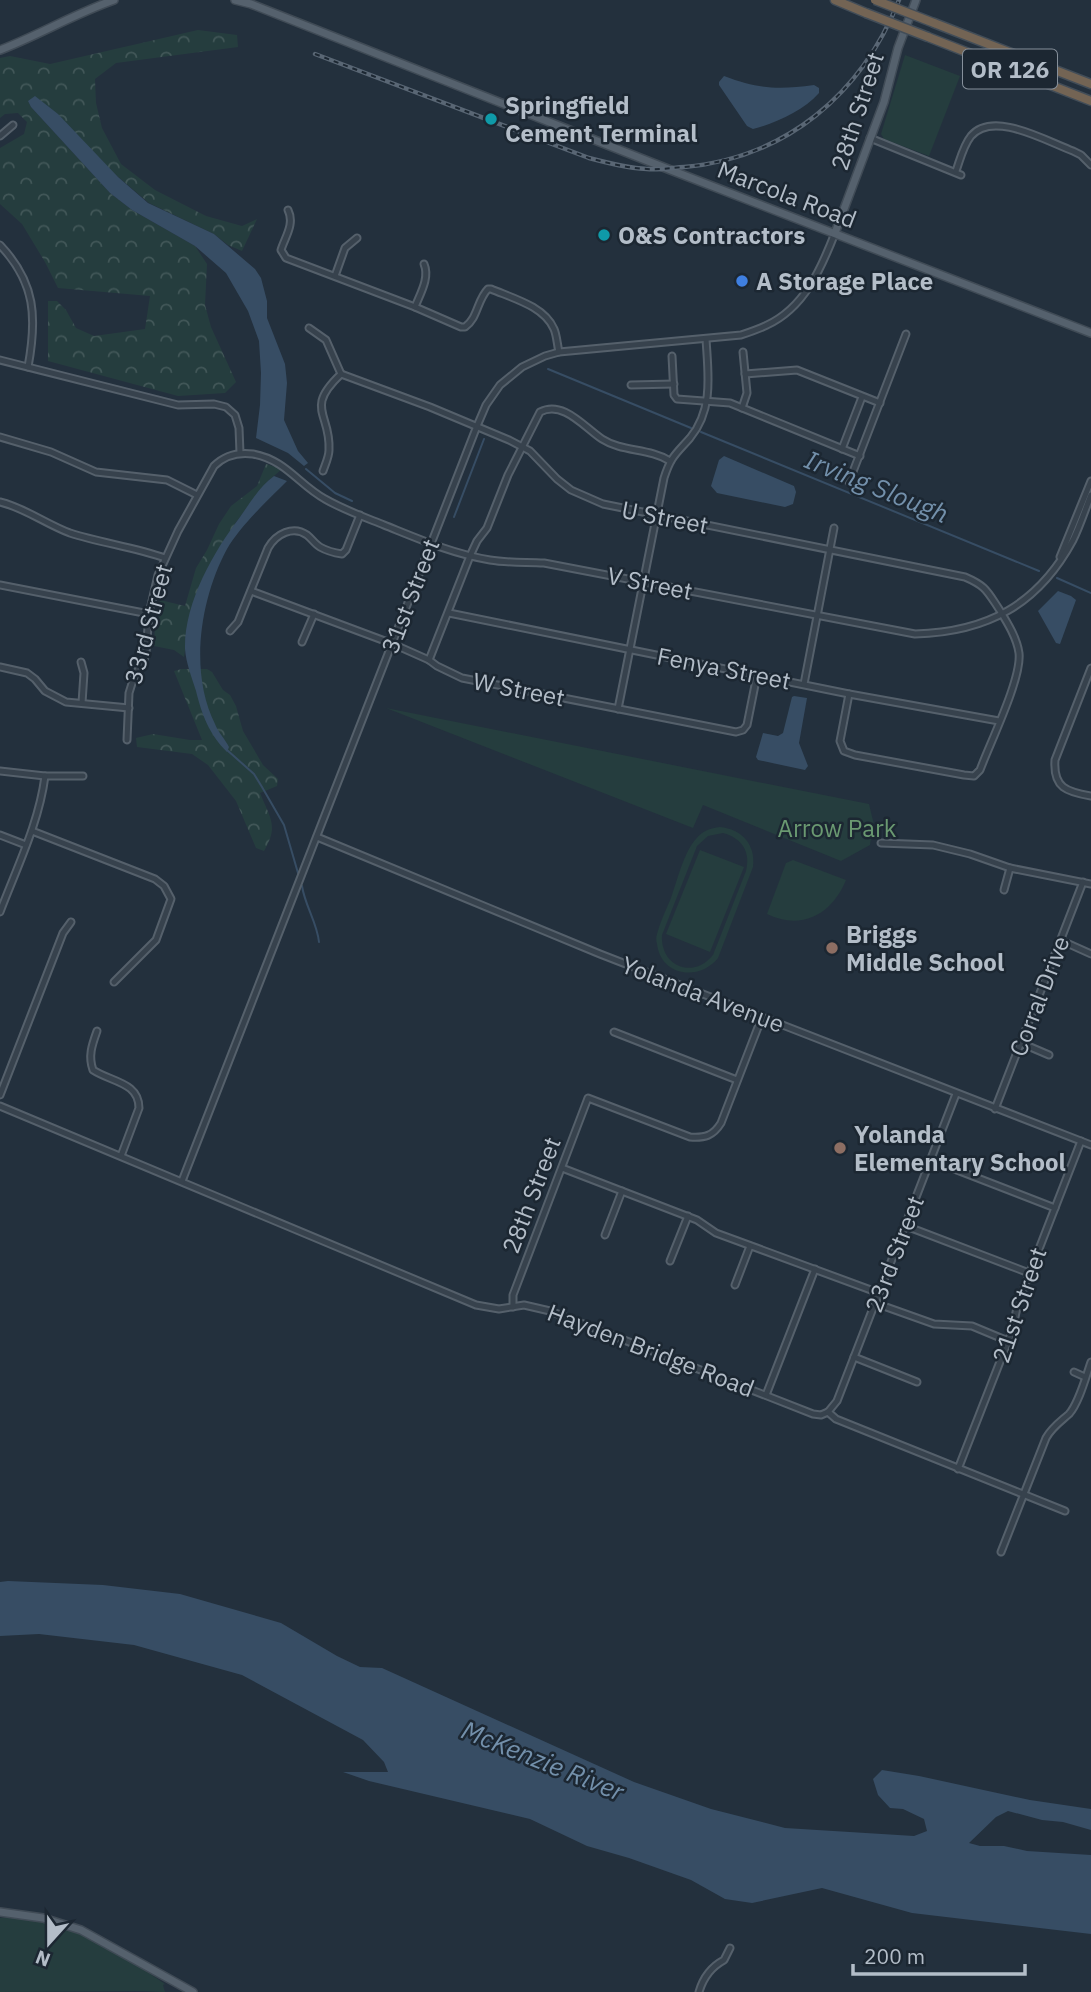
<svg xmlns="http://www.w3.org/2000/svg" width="1091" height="1992" font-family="'IBM Plex Sans',sans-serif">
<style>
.green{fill:#253d3e;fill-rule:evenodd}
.forest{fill:url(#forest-crowns)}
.water{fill:#374d64}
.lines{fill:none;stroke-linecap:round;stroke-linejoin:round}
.stream{stroke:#374d64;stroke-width:2}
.minor-casing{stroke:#55606b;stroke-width:9}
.major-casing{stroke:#404b56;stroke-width:10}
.highway-casing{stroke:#424d58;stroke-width:11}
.minor{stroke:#37424d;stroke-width:5}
.major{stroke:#55616d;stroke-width:7}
.highway{stroke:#736454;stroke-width:8}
.rail-casing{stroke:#596674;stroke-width:4.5}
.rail{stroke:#1c2732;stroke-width:2;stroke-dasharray:5;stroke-linecap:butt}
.highway-bridge-casing{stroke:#424d58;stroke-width:11;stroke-linecap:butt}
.highway-bridge{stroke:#736454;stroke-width:8}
.culture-dot{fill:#0f9aa8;stroke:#1c2732;stroke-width:2.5}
.shop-dot{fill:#3f7fe0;stroke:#1c2732;stroke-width:2.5}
.education-dot{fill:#8d6e63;stroke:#1c2732;stroke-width:2.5}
.labels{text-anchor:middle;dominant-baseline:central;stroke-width:5;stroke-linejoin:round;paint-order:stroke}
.shield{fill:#1c2732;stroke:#86909b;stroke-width:2}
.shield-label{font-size:23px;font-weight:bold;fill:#b3bdc8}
.poi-label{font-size:24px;font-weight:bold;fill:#b3bdc8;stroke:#1c2732;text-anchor:start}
.street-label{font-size:24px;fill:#b3bdc8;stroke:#1c2732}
.park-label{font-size:24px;fill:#6a9971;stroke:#1c2732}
.water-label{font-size:26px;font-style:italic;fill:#7390ab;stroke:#1c2732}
</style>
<defs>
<pattern id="forest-crowns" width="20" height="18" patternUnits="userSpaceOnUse" patternTransform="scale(1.75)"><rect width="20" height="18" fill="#253d3e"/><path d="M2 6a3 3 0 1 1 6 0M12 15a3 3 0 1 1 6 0" fill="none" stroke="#425758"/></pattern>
</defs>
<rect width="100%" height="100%" fill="#23303d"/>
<g class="green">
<polygon points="905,55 960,76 929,156 884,139 881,134"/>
<polygon points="386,708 869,804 876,833 871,838 870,845 841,861 703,805 693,828"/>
<path d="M720,827c22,2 36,18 33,40l-35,91c-18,23 -57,19 -61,-14 -1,-3 -1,-7 0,-10 3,-12 9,-24 14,-36 6,-17 13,-46 25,-59 6,-8 14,-11 24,-12zM723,833c19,5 28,19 23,38l-33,84c-20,25 -53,11 -51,-20l35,-89 11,-10z"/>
<polygon points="700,850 744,867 710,952 666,934"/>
<path d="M793,860l53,20c-14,34 -44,51 -79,34l19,-51z"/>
<path d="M8,1917c24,3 49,6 71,15 30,14 59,33 86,52l-2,1 2,7 -25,-1 -140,1v-74z"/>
</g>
<g class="forest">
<polygon points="198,30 237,35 238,47 116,63 95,79 96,103 102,128 121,164 155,190 206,216 242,226 257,219 242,251 228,245 214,234 149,203 28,101 31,107 110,193 132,210 195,246 207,264 205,305 211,327 236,382 225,393 178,396 48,361 48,301 57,301 66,310 76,328 94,336 145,329 150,296 58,288 45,262 22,224 0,204 0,148 24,134 27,122 18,113 5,114 0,118 0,58 10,56 50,64"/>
<polygon points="266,464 282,469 268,481 236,522 191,612 184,657 174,650 154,646 155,624 160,600 185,606 196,568 207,550 219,524 231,506 257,486"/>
<path d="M182,669h25l5,3 11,18 7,5 6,11 7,25 20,34 15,14 -1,7 -17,7c10,25 19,33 4,58l-8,-3 -20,-47 -28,-36 -16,-11 -55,-7 -1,-9 17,-4 37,6h12l-28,-69z"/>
</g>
<g class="water">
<path d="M724,76c34,13 54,14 90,9l5,3v5c-16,18 -43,30 -66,36l-6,-3 -28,-41v-3z"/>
<polygon points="35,96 58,114 118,177 148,203 214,234 255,269 261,278 267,301 267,318 285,364 287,383 284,420 298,451 308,463 304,466 288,453 256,438 260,405 261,373 259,341 248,311 226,273 195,246 132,210 110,193 31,107 28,101"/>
<polygon points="724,456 794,486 796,492 793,504 785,507 717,493 711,486 719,460"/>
<path d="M274,476l13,5c-19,19 -47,45 -60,68 -27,50 -38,123 -12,175 3,8 10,15 14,23l-2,5c-18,-18 -25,-37 -31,-61 -4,-13 -10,-28 -11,-42 -1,-45 28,-97 55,-132 10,-14 20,-31 34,-41z"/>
<polygon points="1058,591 1071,596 1076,600 1060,644 1056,643 1038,611"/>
<polygon points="794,696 807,698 799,743 808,766 805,770 758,760 756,757 763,733 778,736 783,733 792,697"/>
<polygon points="8,1581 103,1585 180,1594 281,1623 337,1656 360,1667 382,1668 634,1782 711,1809 785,1828 914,1836 927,1831 924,1819 903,1809 890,1808 878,1795 873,1779 882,1770 919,1776 1030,1800 1091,1809 1091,1830 1063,1822 1042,1820 1008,1811 996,1817 969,1843 980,1846 1004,1846 1027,1851 1091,1855 1091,1934 912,1913 822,1888 752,1903 725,1899 691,1880 629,1858 587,1846 530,1819 369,1781 343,1772 388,1772 384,1762 363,1740 242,1675 134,1645 39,1634 0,1636 0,1582"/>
</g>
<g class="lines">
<g class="stream">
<polyline points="548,369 691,428"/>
<polyline points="701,432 1039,571"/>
<polyline points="306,469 335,493 352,501"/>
<polyline points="454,517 484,439"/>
<polyline points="1057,578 1091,593"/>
<polyline points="227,750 254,774 262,787 284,825 298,873"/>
<path d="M302,886c3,20 15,36 17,56"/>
</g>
<defs>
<g id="minor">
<polyline points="0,136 13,125"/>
<polyline points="870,138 961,175"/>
<path d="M956,171c4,-11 7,-25 15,-35 22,-26 75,5 102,15l8,4 10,10"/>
<path d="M288,210c7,14 -3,27 -7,40l5,8 129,49 46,20h4c13,-9 12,-27 23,-38h3c21,9 53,17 63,40 3,7 3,15 5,23"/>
<path d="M0,245c36,38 37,73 28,122"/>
<polyline points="335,276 345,248 357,238"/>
<path d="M415,307c5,-13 15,-29 9,-43"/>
<polyline points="309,328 326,340 341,374"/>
<polyline points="672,356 674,395 677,399 730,403 860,456"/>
<polyline points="0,360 178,405 214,404 226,407 235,415 239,428 240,453"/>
<path d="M341,374l89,33 79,33 21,11 27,28 14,11 32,14 362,73c21,9 22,14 34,32 8,13 18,29 20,44 3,25 -29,90 -39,117l-6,6 -10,-1 -109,-20 -11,-4 -4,-10 9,-47"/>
<polyline points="745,374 797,370 880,403"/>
<polyline points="631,385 674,384"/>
<polyline points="742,408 747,393 743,352"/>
<polyline points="0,437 51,452 96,472 167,480 197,495"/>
<polyline points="842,449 862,397"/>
<path d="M323,471c2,-6 6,-14 6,-21 2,-37 -25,-41 12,-76"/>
<polyline points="849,482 906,334"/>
<path d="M0,502c25,6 46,22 70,31 31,10 64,14 95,25"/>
<polyline points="1060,557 1091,481"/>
<polyline points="0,585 149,614"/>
<polyline points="251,591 393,644 429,660 437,666 462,678 736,732 743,730 747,725 757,675"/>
<polyline points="449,613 849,694 999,721"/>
<path d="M230,631l8,-9 30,-74c8,-14 25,-23 39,-13 5,4 8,9 13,12 7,4 15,6 22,7l4,-4 14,-35"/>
<polyline points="302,642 314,614"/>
<path d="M429,660l41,-104 7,-15 10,-13 21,-53 32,-63c23,-12 44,15 62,27 20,13 47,9 68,22"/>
<polyline points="81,662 84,673 82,703"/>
<polyline points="0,667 27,673 35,679 45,691 66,702 129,708"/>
<path d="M1091,668l-36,92c-2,28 12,32 36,36"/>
<polyline points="804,684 834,528"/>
<path d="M618,709l46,-231c7,-22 12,-24 26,-40 24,-29 18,-65 16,-99"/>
<path d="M127,740l2,-47 5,-16 10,-17 2,-7 3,-39 9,-39 20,-44 36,-65c11,-11 24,-14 39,-12 33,6 46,31 72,45 19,11 39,18 59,26 35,14 69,29 106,35 18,3 36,2 54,3l371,71c72,-2 123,-29 158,-94 7,-14 12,-30 18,-45"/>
<polyline points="0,771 45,776 83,776"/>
<polyline points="32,831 155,879 164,886 171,899 156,940 114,982"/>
<polyline points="0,835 26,845"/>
<polyline points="317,837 600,954 1091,1145"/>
<polyline points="881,843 933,845 970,854 1010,868 1091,884"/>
<polyline points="1004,890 1010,868"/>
<path d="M0,912c17,-45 39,-89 45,-136"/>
<polyline points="1060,940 1091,954"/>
<path d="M97,1031c-5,14 -9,25 -4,39 18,12 46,12 46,38l-18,48"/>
<polyline points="614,1032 737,1080"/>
<polyline points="1021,1043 1049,1055"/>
<polyline points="0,1095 63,933 71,922"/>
<polyline points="0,1106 476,1305 499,1309 524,1305 550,1311 813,1414 821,1415 828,1412"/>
<polyline points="995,1109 1083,882"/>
<polyline points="931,1160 1055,1208"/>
<polyline points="562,1168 697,1220 716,1233 879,1293"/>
<path d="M182,1181l295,-755 9,-21 14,-20 22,-18 23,-11 14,-4 182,-17c9,-3 18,-6 26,-10 37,-17 54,-56 68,-92"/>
<polyline points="906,1226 1029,1273"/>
<polyline points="605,1235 622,1191"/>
<polyline points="670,1261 688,1216"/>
<polyline points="735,1285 750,1246"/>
<polyline points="875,1303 934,1324 972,1326 1008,1341"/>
<path d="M513,1307v-12l75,-197 102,39c15,1 23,-1 31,-14l41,-106"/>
<polyline points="854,1357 917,1382"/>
<polyline points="1074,1372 1085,1377"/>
<polyline points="766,1395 815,1269"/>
<polyline points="828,1412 837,1401 956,1094"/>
<polyline points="828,1412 836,1419 1065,1511"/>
<polyline points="958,1469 1012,1331 1018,1303 1081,1141"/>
<path d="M1001,1552l45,-114c6,-11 14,-16 23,-24 10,-11 17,-38 22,-52"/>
<path d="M699,1992c4,-14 12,-25 25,-32l6,-12"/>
</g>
<g id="major">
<polyline points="235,0 251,4 668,169 1091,333"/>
<path d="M0,50c39,-15 74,-36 114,-50"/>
<polyline points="835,233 884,102 898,48 916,0"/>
<polyline points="0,1912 43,1918 81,1930 193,1992"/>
</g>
<g id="highway">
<polyline points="835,0 866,13"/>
<polyline points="934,23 1091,84"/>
<polyline points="928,37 1091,101"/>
</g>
</defs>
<use href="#minor" class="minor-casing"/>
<use href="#major" class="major-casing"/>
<use href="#highway" class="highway-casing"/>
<use href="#minor" class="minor"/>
<use href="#major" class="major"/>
<use href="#highway" class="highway"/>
<defs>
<path id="rail" d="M315,54l274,104c19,5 38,10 58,11 12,1 24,-1 37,-2 102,-9 178,-73 215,-167"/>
</defs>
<use href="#rail" class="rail-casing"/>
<use href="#rail" class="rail"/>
<defs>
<g id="highway-bridge">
<polyline points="875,0 934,23"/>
<polyline points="866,13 928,37"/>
</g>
</defs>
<use href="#highway-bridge" class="highway-bridge-casing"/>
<use href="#highway-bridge" class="highway-bridge"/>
</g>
<g class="culture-dot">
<circle cx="491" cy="119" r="7"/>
<circle cx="604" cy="235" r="7"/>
</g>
<circle class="shop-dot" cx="742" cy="281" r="7"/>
<g class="education-dot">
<circle cx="832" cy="948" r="7"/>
<circle cx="840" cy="1148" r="7"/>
</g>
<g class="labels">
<rect class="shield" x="963" y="49.5" width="94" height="39" rx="5"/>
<g class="shield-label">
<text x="1010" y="69">OR 126</text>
</g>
<g class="poi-label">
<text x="505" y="105">Springfield<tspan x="505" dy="28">Cement Terminal</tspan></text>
<text x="618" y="235">O&amp;S Contractors</text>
<text x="756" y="281">A Storage Place</text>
<text x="846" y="934">Briggs<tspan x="846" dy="28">Middle School</tspan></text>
<text x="854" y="1134">Yolanda<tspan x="854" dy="28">Elementary School</tspan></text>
</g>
<g class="street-label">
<text transform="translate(857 111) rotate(-72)">28th Street</text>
<text transform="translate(787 194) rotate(21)">Marcola Road</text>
<text transform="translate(665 517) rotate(11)">U Street</text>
<text transform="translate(650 583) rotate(11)">V Street</text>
<text transform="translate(410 596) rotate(-69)">31st Street</text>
<text transform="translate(148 624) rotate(-75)">33rd Street</text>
<text transform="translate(724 668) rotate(11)">Fenya Street</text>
<text transform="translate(519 689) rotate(11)">W Street</text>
<text transform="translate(703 994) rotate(21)">Yolanda Avenue</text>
<text transform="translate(1039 996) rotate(-69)">Corral Drive</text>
<text transform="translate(531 1195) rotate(-69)">28th Street</text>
<text transform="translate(894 1254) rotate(-69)">23rd Street</text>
<text transform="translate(1019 1305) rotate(-71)">21st Street</text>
<text transform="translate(651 1350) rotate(21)">Hayden Bridge Road</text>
</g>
<g class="park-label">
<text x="837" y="828">Arrow Park</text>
</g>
<g class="water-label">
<text transform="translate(877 486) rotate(22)">Irving Slough</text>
<text transform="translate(543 1760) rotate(22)">McKenzie River</text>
</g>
</g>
<g transform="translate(49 1943) rotate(201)" stroke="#1c2732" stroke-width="5" paint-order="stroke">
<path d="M0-5L12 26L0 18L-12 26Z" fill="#b3bdc8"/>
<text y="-10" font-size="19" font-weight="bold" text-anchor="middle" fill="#b3bdc8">N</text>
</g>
<path d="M853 1964v10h172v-10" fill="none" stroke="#b3bdc8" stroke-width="3.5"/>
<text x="864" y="1964" font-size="21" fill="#b3bdc8" stroke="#1c2732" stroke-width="5" paint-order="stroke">200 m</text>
</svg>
